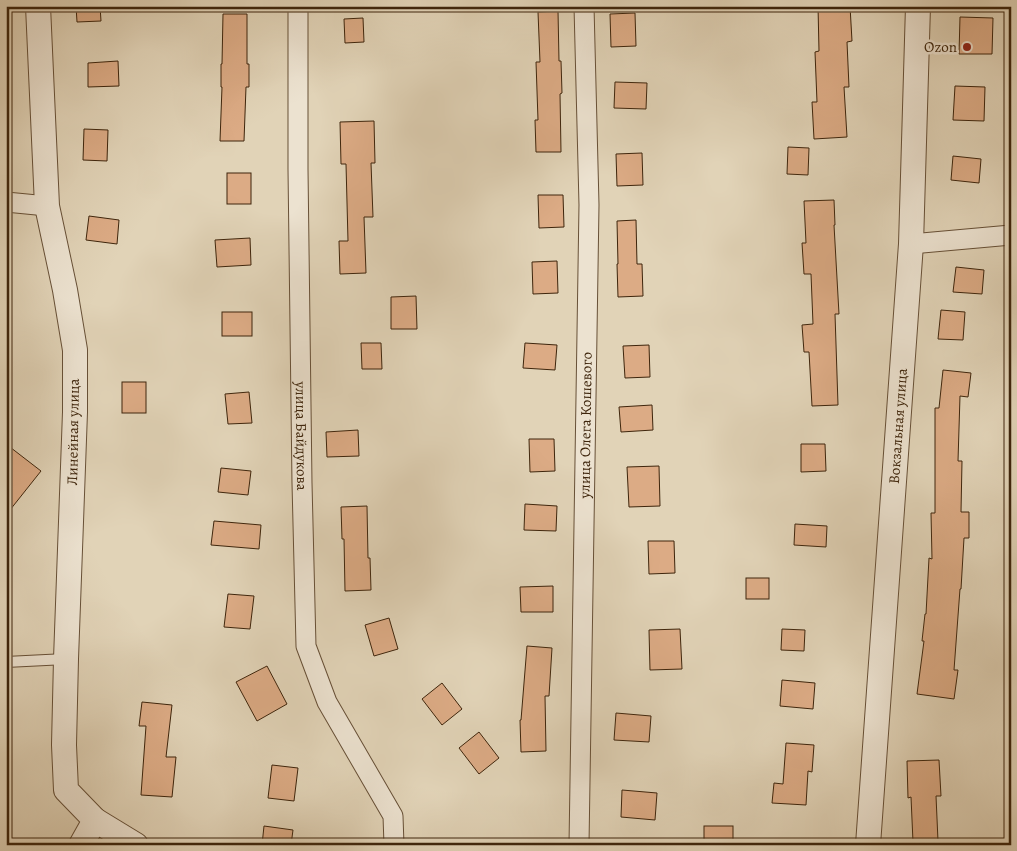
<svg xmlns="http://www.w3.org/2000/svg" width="1017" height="851" font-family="Alegreya,serif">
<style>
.building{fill:#dcab85;stroke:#3e250c}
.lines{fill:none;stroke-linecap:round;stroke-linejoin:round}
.service-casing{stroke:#675037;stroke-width:12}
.minor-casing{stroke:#675037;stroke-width:21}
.tertiary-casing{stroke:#675037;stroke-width:26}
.service{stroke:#ece2d0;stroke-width:10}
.minor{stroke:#ece2d0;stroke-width:19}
.tertiary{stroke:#ece2d0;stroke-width:24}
.poi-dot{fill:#8f2418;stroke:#ece2d0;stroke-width:2}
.labels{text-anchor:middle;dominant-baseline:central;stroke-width:5;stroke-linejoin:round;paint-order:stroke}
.poi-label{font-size:15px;fill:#3e250c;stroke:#ece2d0;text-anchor:end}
.street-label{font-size:15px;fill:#3e250c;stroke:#ece2d0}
</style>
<rect width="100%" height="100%" fill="#e1d3b7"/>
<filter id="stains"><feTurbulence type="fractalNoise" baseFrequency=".004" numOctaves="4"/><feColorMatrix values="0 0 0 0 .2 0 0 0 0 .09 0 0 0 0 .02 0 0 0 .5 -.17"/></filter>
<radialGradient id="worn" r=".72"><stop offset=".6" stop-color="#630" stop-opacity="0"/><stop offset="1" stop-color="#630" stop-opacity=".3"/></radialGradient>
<g class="building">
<polygon points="76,6 100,6 101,21 77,22"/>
<polygon points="818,6 850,6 852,41 847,42 849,87 844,87 847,137 814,139 812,102 817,102 815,52 819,51"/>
<polygon points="558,11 559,61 561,61 562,93 560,94 561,152 536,152 535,120 538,120 536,62 540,62 538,12"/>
<polygon points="635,13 636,46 611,47 610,14"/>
<polygon points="223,14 247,14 247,64 249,64 249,87 246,87 244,141 220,141 222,87 221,87 221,64 222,64"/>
<polygon points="960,17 993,18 992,54 959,54"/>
<polygon points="363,18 364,42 345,43 344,19"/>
<polygon points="118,61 119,86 88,87 88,63"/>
<polygon points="615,82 647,83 646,109 614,108"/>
<polygon points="955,86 985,87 984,121 953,120"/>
<polygon points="374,121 375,163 371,163 373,217 364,217 366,273 340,274 339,241 348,241 346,164 341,164 340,122"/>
<polygon points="84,129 108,130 107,161 83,160"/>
<polygon points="788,147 809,148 808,175 787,174"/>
<polygon points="642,153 643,185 617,186 616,154"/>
<polygon points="953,156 981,159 979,183 951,180"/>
<rect x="227" y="173" width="24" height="31"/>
<polygon points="538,195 563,195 564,227 539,228"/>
<polygon points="834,200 835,225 834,225 839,314 835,314 838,405 812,406 809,352 804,352 802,325 813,324 811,274 804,274 802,243 806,243 804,201"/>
<polygon points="89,216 119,220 117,244 86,240"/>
<polygon points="636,220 637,264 642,264 643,296 618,297 617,264 618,264 617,221"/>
<polygon points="250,238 251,265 217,267 215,240"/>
<polygon points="557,261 558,293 533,294 532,262"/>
<polygon points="956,267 984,270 982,294 953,292"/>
<polygon points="416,296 417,329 391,329 391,297"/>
<polygon points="941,310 965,312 963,340 938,339"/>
<rect x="222" y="312" width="30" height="24"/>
<polygon points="361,343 381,343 382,369 362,369"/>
<polygon points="525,343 557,345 555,370 523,368"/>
<polygon points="649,345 650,377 625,378 623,346"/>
<polygon points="943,370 971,373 968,397 960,396 958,461 962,461 961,512 969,512 969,538 964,538 961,589 960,589 954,670 958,670 954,699 917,694 924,641 922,641 925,614 926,614 929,558 932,559 931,513 935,513 935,408 939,408"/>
<rect x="122" y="382" width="24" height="31"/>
<polygon points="249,392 252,423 228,424 225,394"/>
<polygon points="652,405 653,430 621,432 619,407"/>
<polygon points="358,430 359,456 327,457 326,432"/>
<polygon points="529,439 554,439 555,471 530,472"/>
<polygon points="6,444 41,471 6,515"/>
<polygon points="801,444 825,444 826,471 801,472"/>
<polygon points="659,466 660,506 629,507 627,467"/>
<polygon points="221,468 251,471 248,495 218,492"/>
<polygon points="525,504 557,506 556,531 524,530"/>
<polygon points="367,506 368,558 370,558 371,590 345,591 344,539 342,539 341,507"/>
<polygon points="214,521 261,525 259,549 211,545"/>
<polygon points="795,524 827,526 826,547 794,545"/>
<polygon points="648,541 674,541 675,573 649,574"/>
<rect x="746" y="578" width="23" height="21"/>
<polygon points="553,586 553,612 521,612 520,587"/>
<polygon points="228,594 254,596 250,629 224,627"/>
<polygon points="389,618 398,649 374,656 365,625"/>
<polygon points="680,629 682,669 650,670 649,630"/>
<polygon points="782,629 805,630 804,651 781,650"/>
<polygon points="527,646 552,648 549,696 545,696 546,751 521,752 520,720 521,720"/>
<polygon points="267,666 287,704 257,721 236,682"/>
<polygon points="782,680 815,683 813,709 780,706"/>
<polygon points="442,683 462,709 442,725 422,699"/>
<polygon points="142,702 172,705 166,757 176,757 172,797 141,795 146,726 139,726"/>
<polygon points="616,713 651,716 649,742 614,740"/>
<polygon points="479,732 499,758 479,774 459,748"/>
<polygon points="786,743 814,745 812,772 808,771 806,805 772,803 774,783 783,784"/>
<polygon points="939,760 941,796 936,796 938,841 913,842 911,797 908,798 907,761"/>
<polygon points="272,765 298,768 294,801 268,798"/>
<polygon points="622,790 657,793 655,820 621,817"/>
<polygon points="264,826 293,830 291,845 262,845"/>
<rect x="704" y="826" width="29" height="19"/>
</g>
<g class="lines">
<defs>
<polyline id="service" points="6,662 66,659"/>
<g id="minor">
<path id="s1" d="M298,6v163l4,314 4,163 21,56 66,114 1,29"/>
<polyline points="6,202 47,206"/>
<polyline points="911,244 1011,235"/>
<path id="s2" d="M579,845l10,-640 -5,-199"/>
</g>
<g id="tertiary">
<polyline points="38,6 47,206 65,290 75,350 75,412 66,659 64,745 66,790 95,820 81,845"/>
<polyline points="95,820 136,845"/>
<path id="s3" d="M868,845l43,-601 7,-238"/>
</g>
</defs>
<use href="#service" class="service-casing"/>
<use href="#minor" class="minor-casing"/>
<use href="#tertiary" class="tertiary-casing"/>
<use href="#service" class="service"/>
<use href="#minor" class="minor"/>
<use href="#tertiary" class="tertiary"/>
</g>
<circle class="poi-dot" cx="967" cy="47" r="5"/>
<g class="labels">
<g class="poi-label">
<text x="957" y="47">Ozon</text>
</g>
<g class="street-label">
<text stroke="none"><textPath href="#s2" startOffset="420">улица Олега Кошевого</textPath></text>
<text stroke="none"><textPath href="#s3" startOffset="420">Вокзальная улица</textPath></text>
<text transform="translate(73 432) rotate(-89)">Линейная улица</text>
<text stroke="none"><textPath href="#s1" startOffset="430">улица Байдукова</textPath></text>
</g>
</g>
<rect width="1017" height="851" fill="none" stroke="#e1d3b7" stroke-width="25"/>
<rect x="8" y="8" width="1002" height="836" fill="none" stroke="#3e250c" stroke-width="2.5"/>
<rect x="12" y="12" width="992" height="826" fill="none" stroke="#3e250c"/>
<rect width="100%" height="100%" filter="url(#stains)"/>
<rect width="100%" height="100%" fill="url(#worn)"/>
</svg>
